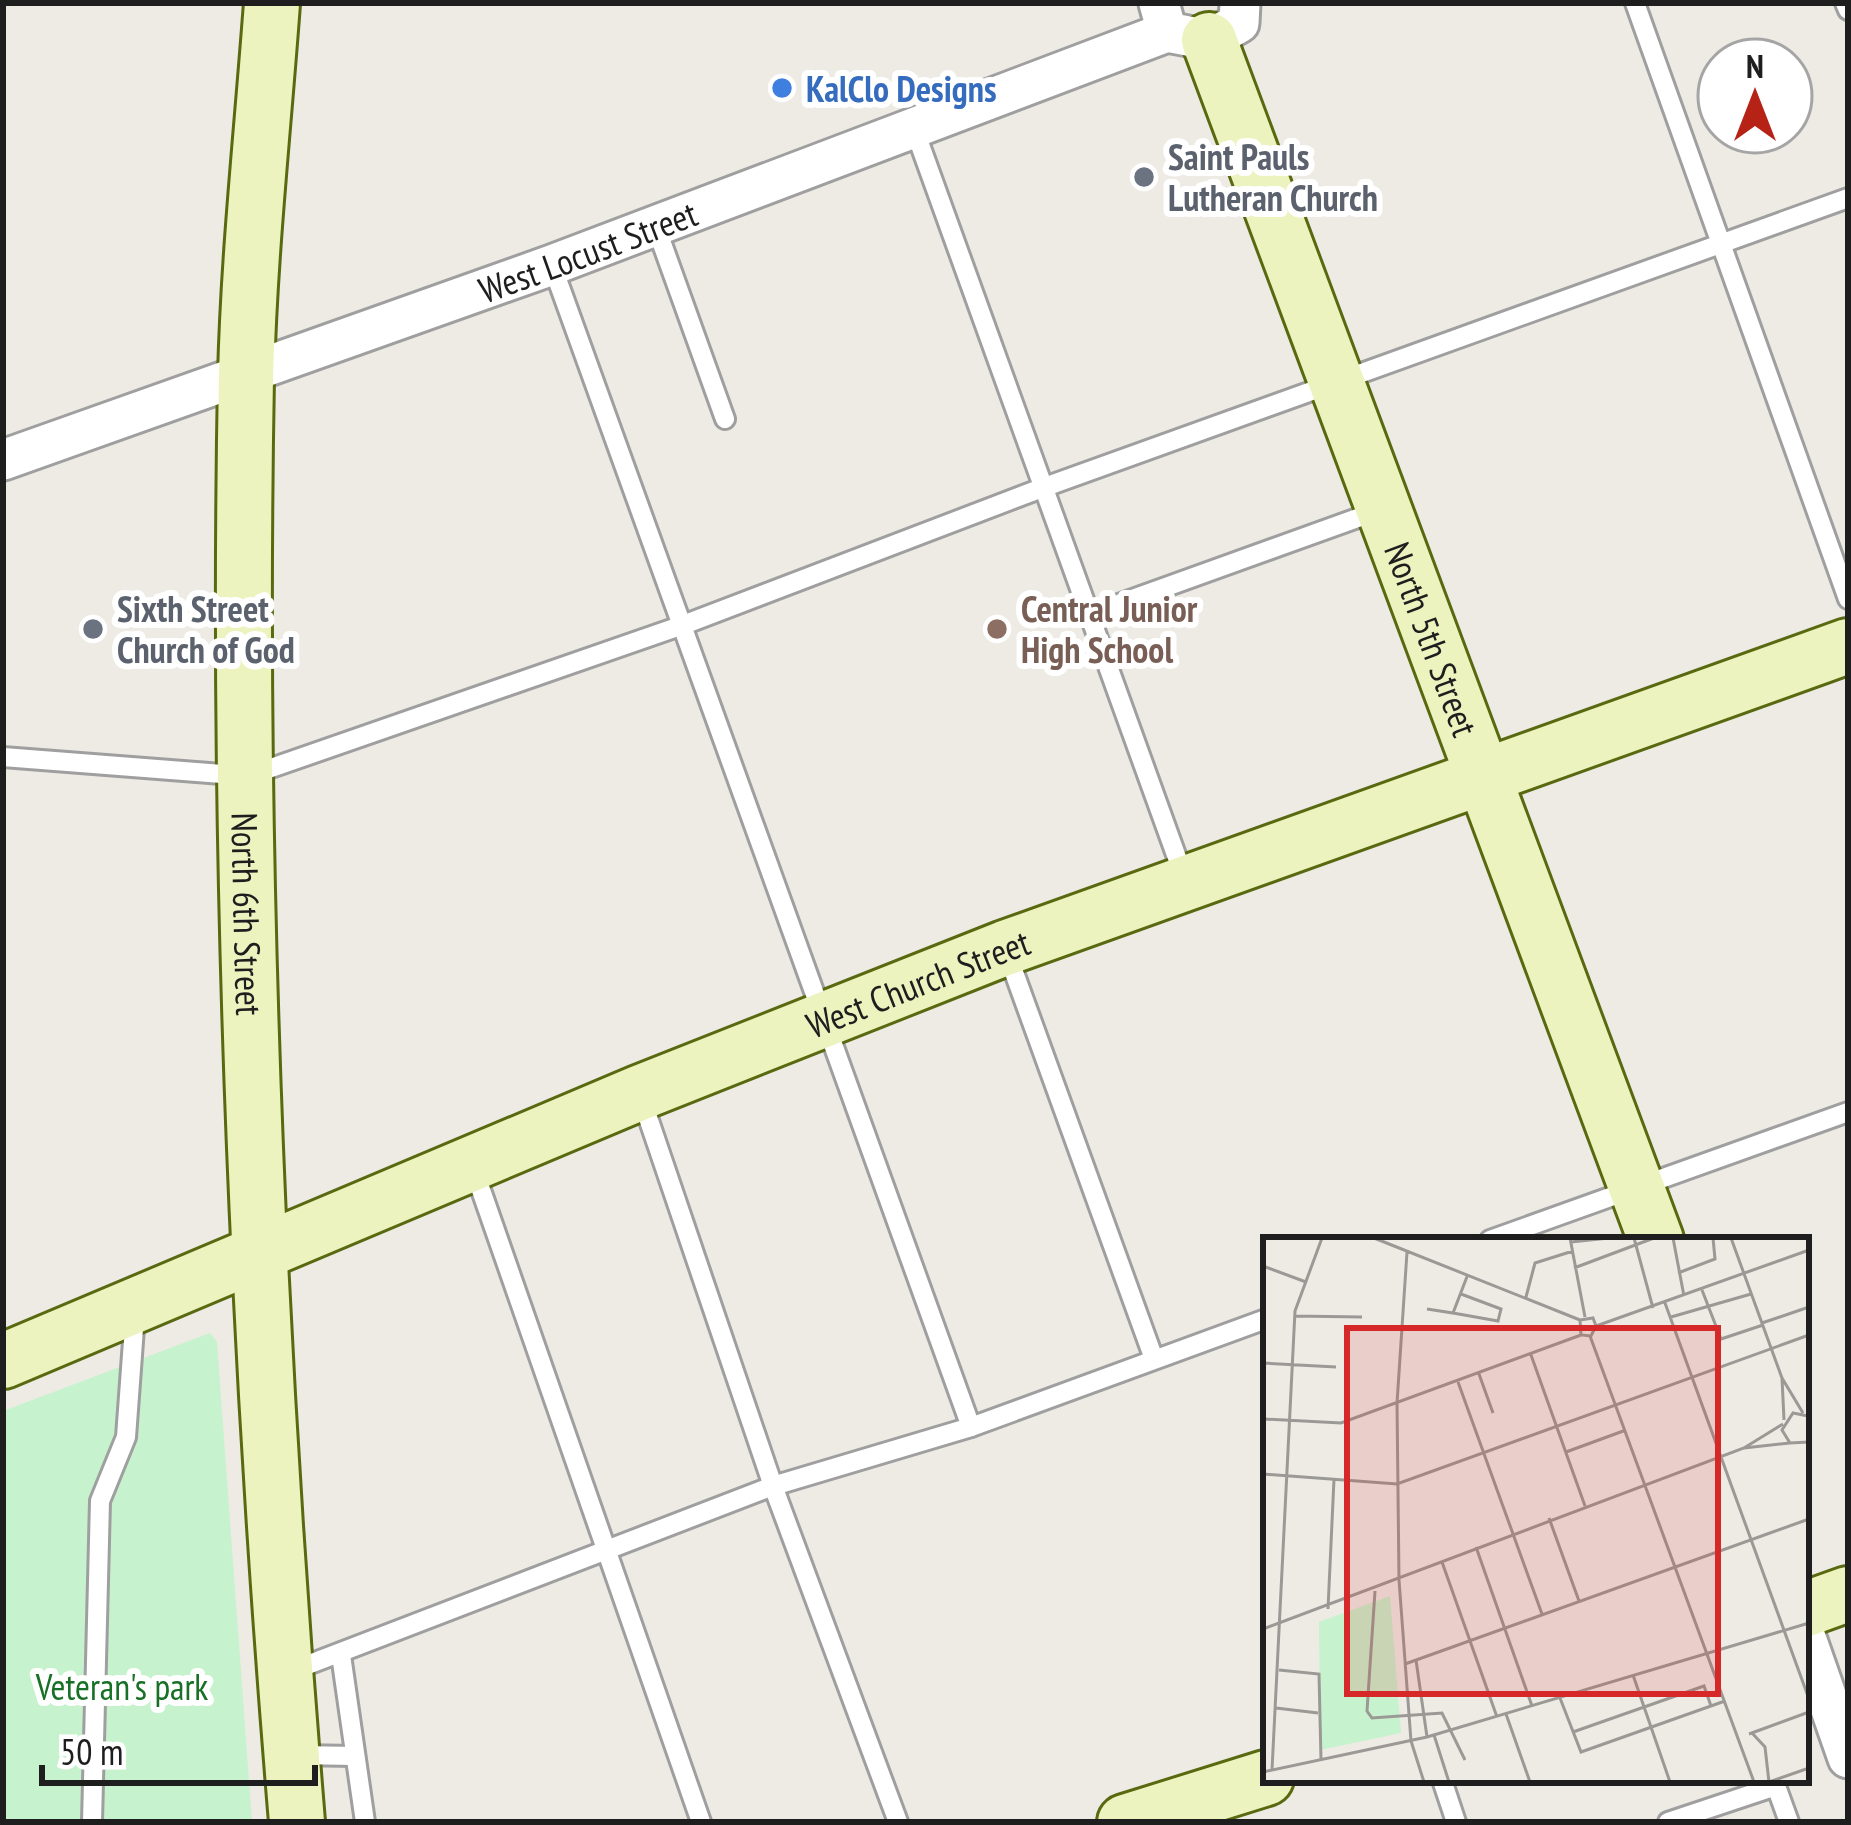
<svg xmlns="http://www.w3.org/2000/svg" width="1851" height="1825" font-family="'PT Sans Narrow',sans-serif">
<style>
.park{fill:#c6f3cd}
.lines{fill:none;stroke-linecap:round;stroke-linejoin:round}
.lane-casing{stroke:#9f9f9f;stroke-width:24}
.street-casing{stroke:#9f9f9f;stroke-width:45}
.secondary-casing{stroke:#586910;stroke-width:60}
.lane{stroke:#fff;stroke-width:18}
.street{stroke:#fff;stroke-width:39}
.secondary{stroke:#ecf3be;stroke-width:54}
.shop-dot{fill:#3f7fe0;stroke:#fff;stroke-width:4.5}
.worship-dot{fill:#6b7280;stroke:#fff;stroke-width:4.5}
.education-dot{fill:#8d6e63;stroke:#fff;stroke-width:4.5}
.labels{text-anchor:middle;dominant-baseline:central;stroke-width:12;stroke-linejoin:round;paint-order:stroke}
.shop-label{font-size:36px;font-weight:bold;fill:#366cbe;stroke:#fff;text-anchor:start}
.worship-label{font-size:36px;font-weight:bold;fill:#5b616d;stroke:#fff;text-anchor:start}
.street-label{font-size:36px;fill:#1e1e1e;stroke:#fff}
.education-label{font-size:36px;font-weight:bold;fill:#785e54;stroke:#fff;text-anchor:start}
.park-label{font-size:36px;fill:#177025;stroke:#fff}
.inset-road{fill:none;stroke:#9b9995;stroke-width:3}
.view{fill:#d62828;fill-opacity:0.15;stroke:#d62828;stroke-width:6}
.inset-edge{fill:none;stroke:#1e1e1e;stroke-width:6}
</style>
<rect width="100%" height="100%" fill="#eeebe5"/>
<polygon class="park" points="210,1333 217,1342 252,1822 3,1822 3,1411"/>
<g class="lines">
<defs>
<g id="lane">
<polyline points="1635,3 1848,599"/>
<polyline points="1845,3 1848,10"/>
<polyline points="915,131 1184,877"/>
<polyline points="656,227 725,419"/>
<polyline points="552,265 971,1427"/>
<polyline points="1088,615 1377,511"/>
<polyline points="3,757 248,776 683,625 1042,488 1848,198"/>
<polyline points="1007,953 1154,1359"/>
<polyline points="641,1097 773,1486 898,1822"/>
<polyline points="473,1167 701,1822"/>
<polyline points="1490,1240 1848,1112"/>
<polyline points="341,1655 365,1822"/>
<polyline points="289,1672 773,1486 971,1427 1266,1319"/>
<polyline points="297,1755 355,1756"/>
<polyline points="1442,1780 1456,1822"/>
<polyline points="92,1822 100,1501 126,1437 135,1314"/>
<polyline points="1668,1822 1776,1786 1789,1822"/>
</g>
<g id="street">
<polyline points="1159,3 1167,32 1209,40 1239,23 1240,3"/>
<path id="s1" d="M3,460l549,-195 615,-233"/>
<polyline points="1806,1638 1848,1758"/>
</g>
<g id="secondary">
<path id="s2" d="M272,3c-9,124 -23,250 -26,374 -9,482 11,965 51,1445"/>
<path id="s3" d="M1209,40l447,1200"/>
<path id="s4" d="M3,1361l636,-268 366,-145 843,-302"/>
<polyline points="1806,1609 1848,1594"/>
<polyline points="1125,1822 1266,1778"/>
</g>
</defs>
<use href="#lane" class="lane-casing"/>
<use href="#street" class="street-casing"/>
<use href="#secondary" class="secondary-casing"/>
<use href="#lane" class="lane"/>
<use href="#street" class="street"/>
<use href="#secondary" class="secondary"/>
</g>
<circle class="shop-dot" cx="782" cy="88" r="12"/>
<g class="worship-dot">
<circle cx="1144" cy="177" r="12"/>
<circle cx="93" cy="629" r="12"/>
</g>
<circle class="education-dot" cx="997" cy="629" r="12"/>
<g class="labels">
<g class="shop-label">
<text x="806" y="88">KalClo Designs</text>
</g>
<g class="worship-label">
<text x="1168" y="156">Saint Pauls<tspan x="1168" dy="41">Lutheran Church</tspan></text>
<text x="117" y="608">Sixth Street<tspan x="117" dy="41">Church of God</tspan></text>
</g>
<g class="street-label">
<text stroke="none"><textPath href="#s1" startOffset="621">West Locust Street</textPath></text>
<text stroke="none"><textPath href="#s3" startOffset="639">North 5th Street</textPath></text>
<text stroke="none"><textPath href="#s2" startOffset="912">North 6th Street</textPath></text>
<text stroke="none"><textPath href="#s4" startOffset="990">West Church Street</textPath></text>
</g>
<g class="education-label">
<text x="1021" y="608">Central Junior<tspan x="1021" dy="41">High School</tspan></text>
</g>
<g class="park-label">
<text x="122" y="1686">Veteran's park</text>
</g>
</g>
<g transform="translate(1263 1237)">
<rect width="546" height="546" fill="#eeebe5"/>
<path d="M127,359l11,137 -81,17 -1,-128z" fill="#c6f3cd"/>
<path class="inset-road" d="M111,1l206,82M307,1l15,79M371,1l19,70M410,1l11,58M468,1l51,140 21,35M308,5l38,-4M144,15l-10,151 2,177 12,161 13,41M0,29l43,16M311,31l80,-30M415,36l37,-14 -2,-21M439,53l19,49 42,-14M263,60l9,-34 38,-12M402,66l144,396M164,72l26,4 15,-39M190,76l45,8 3,-12 -40,-15M31,79l68,1M408,80l80,-23M499,86l47,-16M333,89l-3,-8 -13,2 1,15 10,1 5,-10 213,-76M327,99l164,446M268,118l54,151M0,126l73,4M216,137l14,39M519,141l2,42M195,145l84,232M545,179l-15,-3 -11,17 8,13 19,-1M0,182l78,4 240,-88M481,211l46,-5M303,215l60,-22M0,237l134,10 412,-149M286,281l30,83M213,310l56,159M179,325l55,155M112,354l-8,120 5,7 70,-5 23,47M65,372l6,-130M0,392l481,-181 39,-24M153,423l11,77M142,427l404,-145M16,433l40,4 2,86M370,438l37,107M297,461l21,54 144,-51M13,471l42,5M243,477l24,68M310,495l131,-46 7,20M489,496l13,14 4,35 40,-14M486,497l60,-22M171,498l15,47M9,533l23,-459 27,-73M0,535l164,-35 382,-114"/>
<path class="view" d="M84,91h371v366h-371z"/>
<rect width="546" height="546" class="inset-edge"/>
</g>
<rect width="1851" height="1825" fill="none" stroke="#1e1e1e" stroke-width="12"/>
<g transform="translate(1755 96)"><circle r="57" fill="#ffffff" stroke="#a5a5a5" stroke-width="3"/>
<path d="M0-9L21 45L0 30L-21 45Z" fill="#b62215"/>
<text y="-18" font-size="33" font-weight="bold" text-anchor="middle" fill="#1e1e1e">N</text>
</g>
<path d="M42 1765v18h273v-18" fill="none" stroke="#1e1e1e" stroke-width="6"/>
<text x="60" y="1765" font-size="36" fill="#1e1e1e" stroke="#ffffff" stroke-width="9" paint-order="stroke">50 m</text>
</svg>
